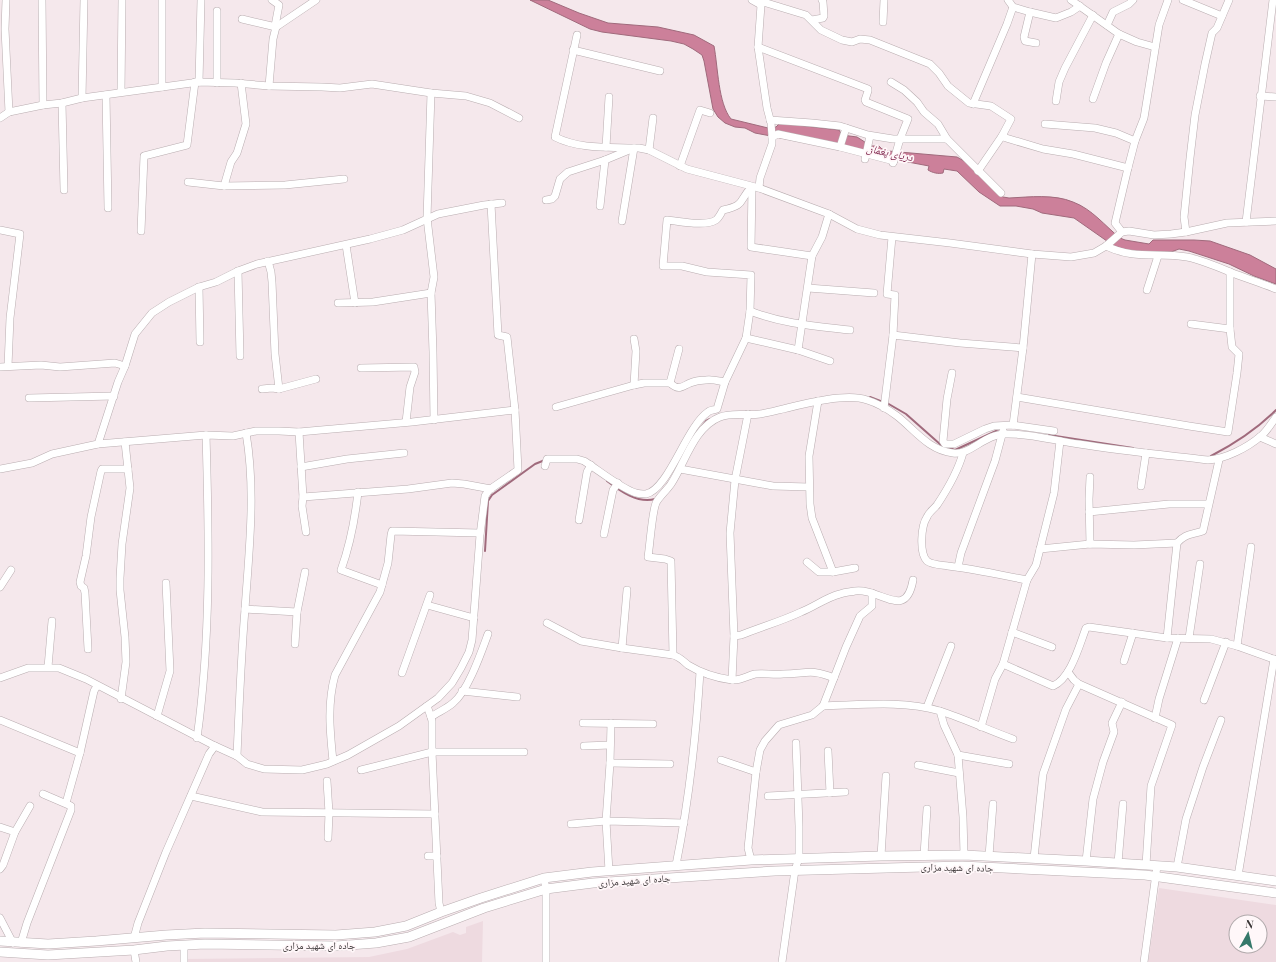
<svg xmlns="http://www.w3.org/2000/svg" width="1276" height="962" font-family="'Playfair Display','Noto Naskh Arabic',serif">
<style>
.built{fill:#eedae0;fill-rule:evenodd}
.water{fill:#cc809a;stroke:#a06a7c}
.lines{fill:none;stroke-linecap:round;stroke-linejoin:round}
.stream{stroke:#a06a7c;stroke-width:2}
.minor-casing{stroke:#b9adb0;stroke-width:8}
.major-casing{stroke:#b9adb0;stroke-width:10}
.minor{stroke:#fff;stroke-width:7}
.major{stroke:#fff;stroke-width:9}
.labels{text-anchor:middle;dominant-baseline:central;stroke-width:3.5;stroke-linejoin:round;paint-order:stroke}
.street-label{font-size:10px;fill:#3a3536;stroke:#fff7f9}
.water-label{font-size:11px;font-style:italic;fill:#7e244b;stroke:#fff7f9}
</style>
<rect width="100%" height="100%" fill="#f5e8ec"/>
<g class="built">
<path d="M1159,888l117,17v57h-128zM1236,922h24v24h-24z"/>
<polygon points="483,921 482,962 183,962 183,959 369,957 407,949 453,932 460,935 466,933 466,927"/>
</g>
<path class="water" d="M530,0h18l31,13 29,10 50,4 36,8 20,11c4,21 4,57 17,73l37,9 8,-1 4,-4 59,7 3,5 15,2 14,9h8l3,3 6,2 69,6 7,4 39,36 6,1c21,-1 45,-4 64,4 19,7 32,24 47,36l5,2 24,4 4,-4h41l16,1 40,14 26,14v15l-22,-8 -25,-12 -40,-13 -10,-2 -8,3 -33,1 -24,-7 -40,-28 -32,-5 -9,-4 -17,-3h-16l-21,-14 -22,-21 -13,-2 -1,4c-5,1 -10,0 -15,-3l1,-4 -174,-33 -10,-5 -10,-1 -10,-4 -7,-6 -5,-8 -9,-48 -2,-6 -9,-6 -9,-5 -13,-3 -69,-9 -12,-3z"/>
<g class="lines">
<g class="stream">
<polyline points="870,397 883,402"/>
<polyline points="887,403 906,414 941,445 955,450 996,431 1000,432"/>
<polyline points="702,426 706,421 710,419"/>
<polyline points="1049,435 1133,448"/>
<path d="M1211,456c23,-12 46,-27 65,-46"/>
<path d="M607,481c13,10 31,23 48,18"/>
<polyline points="485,551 488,501 492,495 535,464 545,460"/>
</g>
<defs>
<g id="minor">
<polyline points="6,0 5,29 9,112"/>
<polyline points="42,0 43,105"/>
<polyline points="272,0 279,5 275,26"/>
<polyline points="752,0 761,5 760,1 806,15 821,30 842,40 852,42 860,39 870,40 930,64 939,73 948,86 969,103 991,106 1011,119 1002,136 1006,138 1043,149 1073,154 1128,168 1135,141 1144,118 1159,25 1168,0"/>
<polyline points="1008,0 1013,7 1030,12 1056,18 1071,12 1080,6"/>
<polyline points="1071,0 1119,34 1137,42 1155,47"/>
<polyline points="1183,0 1222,16"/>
<polyline points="217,11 217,83"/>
<polyline points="1030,12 1024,37 1025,41 1036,43"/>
<polyline points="242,19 276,27"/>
<polyline points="812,20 823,18 824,16 823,2 822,0"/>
<polyline points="883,22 884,0"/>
<polyline points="1107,25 1113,12 1129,4 1133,0"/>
<path d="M577,35l-22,102c24,12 52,10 79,11l-12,73"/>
<polyline points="758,47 868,89 868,91 865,100 866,102 908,119 900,139 893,163"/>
<polyline points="573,50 660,71"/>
<polyline points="199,82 201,0"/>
<polyline points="891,82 904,90 917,102 924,112 938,124 947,139"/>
<polyline points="269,86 273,39 276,27 316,0"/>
<polyline points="162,87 162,0"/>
<polyline points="121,92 122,0"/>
<polyline points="431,93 427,218 434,277 431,293 433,352 434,420"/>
<polyline points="106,95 108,208"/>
<polyline points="1260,96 1276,97"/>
<polyline points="82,98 84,0"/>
<polyline points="1093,99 1106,63 1119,34"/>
<polyline points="1056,101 1059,82 1065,68 1093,15"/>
<polyline points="62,103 64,190"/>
<polyline points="973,104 1007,24 1013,7"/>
<polyline points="0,118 9,112 43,105 62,103 82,98 199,82 235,83 269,86 322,87 340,88 372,84 431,93 466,96 490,103 519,118"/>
<polyline points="770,120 812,123 840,126 868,135 893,139 947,139 1001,193"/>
<polyline points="1045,124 1095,128 1116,133 1135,141"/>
<polyline points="772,137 778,134 840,147 894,161"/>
<polyline points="606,147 609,97"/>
<polyline points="840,147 846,128"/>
<polyline points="649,150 653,118"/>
<polyline points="865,159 870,136"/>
<polyline points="680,166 700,110 710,113"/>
<polyline points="978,171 1002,136"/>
<polyline points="188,182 224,186 285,185 344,179"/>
<polyline points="224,186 231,162 237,153 246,124 241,83"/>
<polyline points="752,187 751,247 812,256"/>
<polyline points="759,188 760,178 772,144 772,136 771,123 767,108 758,47 761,5"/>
<polyline points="546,200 552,199 555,196 560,179 568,172 605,160 634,148 639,148 649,150 687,169 759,188 829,214 857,229 880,235 950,243 1032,254 1071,257 1094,253 1106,246 1122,232 1129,231 1154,235 1171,234 1186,232 1227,223 1276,221"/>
<polyline points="600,206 605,160"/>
<polyline points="1246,222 1273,0"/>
<polyline points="0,230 20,234 10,318 8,366"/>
<polyline points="141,231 144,156 187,145 195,82"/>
<polyline points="1122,232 1115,223 1128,168"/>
<polyline points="1186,232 1184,217 1190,158 1195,115 1205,64 1212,33 1217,28 1229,0"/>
<polyline points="346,245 355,303"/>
<path d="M1106,246c28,14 52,6 81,11 15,3 29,9 43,15 15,6 31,11 46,17"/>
<polyline points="268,261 271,272 272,282 275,354 279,389"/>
<polyline points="238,271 240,356"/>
<polyline points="199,287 200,342"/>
<polyline points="808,288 874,293"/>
<polyline points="1147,290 1158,256"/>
<polyline points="338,303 373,302 431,293"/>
<path d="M750,311c33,13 65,15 100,19"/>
<polyline points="1191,324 1230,329"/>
<polyline points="893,335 960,343 1023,348"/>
<polyline points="746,338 798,350 830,361"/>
<polyline points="634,339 636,351 634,385"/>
<polyline points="798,350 812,256 822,237 829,214"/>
<polyline points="0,367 41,365 60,367 115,363 125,366"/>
<polyline points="361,368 414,367 415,372 410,387 406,422"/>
<polyline points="952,373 947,399 943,441 945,444 954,444 985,429 994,426 1013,425 1054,431"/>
<polyline points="670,383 679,349"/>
<polyline points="262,389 272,388 279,389 316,379"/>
<polyline points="1017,397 1189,426 1228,432 1237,373 1239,354 1232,347 1230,329 1230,272"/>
<polyline points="29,398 114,396"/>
<polyline points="818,401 809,456 810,504 812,518 833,572"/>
<path d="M556,407l78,-22 10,-2h26c9,8 11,4 20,0 5,-2 10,-3 16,-3 6,-1 13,1 19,2"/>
<polyline points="884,408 893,335 895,295 887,294 892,237"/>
<path d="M748,414l-13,66 -5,53 4,103 7,-1c20,-8 41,-14 60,-23 13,-5 26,-15 39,-18 5,-2 10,-2 15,-3 26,-3 51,30 58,-11"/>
<polyline points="1013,425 1023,348 1032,254"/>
<polyline points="299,432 303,497 302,506 306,532"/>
<polyline points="1260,437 1276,444"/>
<polyline points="98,444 206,435 233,436 256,431 279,431 299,432 321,430 412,422 515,410"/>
<path d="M963,453c-5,18 -16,37 -26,52 -3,4 -8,7 -10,12 -6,9 -8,36 0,44 5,4 15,4 21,5 26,3 53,9 79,14"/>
<path d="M545,466l2,-7h30l7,2c13,8 39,29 52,32 3,1 7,1 10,1 23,-5 40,-67 62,-82 2,-2 6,-2 9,-3l8,-27 21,-44 4,-27 1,-36 -44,-3 -25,-6h-19l4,-46c12,1 38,7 49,0 3,-2 5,-7 7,-10 24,-5 15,-10 29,-23"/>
<polyline points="301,467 347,459 404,453"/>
<polyline points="0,469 32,463 52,454 98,444 118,382 125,366 135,334 152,313 169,302 199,287 216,282 238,271 257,264 370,239 403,230 438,214 484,205 502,203"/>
<polyline points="680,469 773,486 809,487"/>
<polyline points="1090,477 1089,499 1090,544"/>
<polyline points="1141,486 1146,453"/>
<path d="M358,492c-3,27 -8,53 -17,78l41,15"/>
<polyline points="303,497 408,489 452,483 464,484 491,489"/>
<polyline points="1089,512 1169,504 1208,504"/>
<polyline points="579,520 587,472 591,465"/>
<polyline points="604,534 613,490 618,483"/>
<polyline points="1040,549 1090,544 1134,545 1177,543"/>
<polyline points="807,562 819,572 833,572 855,568"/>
<polyline points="958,567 961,553 995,461 1003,431"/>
<polyline points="0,587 11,570"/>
<polyline points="427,605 474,618"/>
<polyline points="245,609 297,612"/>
<path d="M547,623l34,18 41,7 51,7c7,2 10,6 15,10 13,8 29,13 44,15 8,1 15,-4 23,-6 9,-1 19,1 28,0 23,0 27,-6 51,4"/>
<polyline points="1012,632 1052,647"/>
<path d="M1167,638l10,-95c9,-10 14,-8 26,-12l16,-71"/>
<polyline points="1189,638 1200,564"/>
<polyline points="295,644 297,612 305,572"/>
<polyline points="1237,646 1251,547"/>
<polyline points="622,648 627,590"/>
<polyline points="88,649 85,593 84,588 81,586 80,582 86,556 91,517 101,471 102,469 128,469"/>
<path d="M673,655l-2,-94 -6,-2 -17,-2c2,-12 4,-45 8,-54 2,-5 11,-13 15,-19 14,-21 23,-57 49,-67 12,-5 27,-1 40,-3 9,-1 18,-4 27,-6 20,-5 60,-15 80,-8 10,3 22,10 30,16 18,14 31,34 56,37 16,3 32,-19 52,-19 25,-1 50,7 74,10 43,7 86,11 129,16 17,-1 39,-12 53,-24 6,-5 10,-12 15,-19"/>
<polyline points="1124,661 1133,633"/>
<path d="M1003,664l50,22c18,-8 26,-40 33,-58l3,-1 78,11 44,1 26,7 39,14"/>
<polyline points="48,667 52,621"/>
<polyline points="1068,672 1074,680 1079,684 1172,725 1151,786 1146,865"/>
<polyline points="402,673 430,595"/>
<polyline points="0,678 28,668 59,668 86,679 215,746 237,756 247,764 264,769 302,770 327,764 348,755 399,726 438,698 452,683 461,668 469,652 472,640 480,535 485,496 489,490 518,470 515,410 507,337 498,335 491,204"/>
<polyline points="732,680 734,636"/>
<polyline points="462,691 517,697"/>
<polyline points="121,699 126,662 125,637 120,590 120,578 122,544 130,488 125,442"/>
<polyline points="1204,700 1226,642"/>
<polyline points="427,706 431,717 432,721 432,752 439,903 441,912"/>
<path d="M823,706c39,-1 79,-6 117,5l4,14 14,30 5,62 1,38"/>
<polyline points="927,707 951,646"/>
<path d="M940,711c25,8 48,19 73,28"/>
<polyline points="157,716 170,671 166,583"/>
<path d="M431,717c7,-5 15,-8 22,-14 15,-12 28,-50 35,-69"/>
<polyline points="1155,718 1159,699 1178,638"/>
<polyline points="0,720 80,753"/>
<polyline points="583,723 653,724"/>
<polyline points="981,727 995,679 1003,664 1027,580 1036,565 1054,493 1060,441"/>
<path d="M197,738c14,-100 12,-202 9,-303"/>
<polyline points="584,746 610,745"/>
<polyline points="828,751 830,793"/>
<polyline points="958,755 1009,764"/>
<path d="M237,756c2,-49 4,-98 8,-147 4,-58 11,-118 1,-176"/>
<polyline points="721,760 756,772"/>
<path d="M333,761c-3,-29 -6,-57 2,-86l45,-83 8,-29 3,-28 1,-4 88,2"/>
<polyline points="610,763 670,764"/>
<polyline points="918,765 959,773"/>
<polyline points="361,770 432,752 524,752"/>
<polyline points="327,781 329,813 328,838"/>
<polyline points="191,796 262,812 435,814"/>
<polyline points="768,796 845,792"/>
<polyline points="66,803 80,753 94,691 97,686"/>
<polyline points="571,824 606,821 684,823"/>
<polyline points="0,827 15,832"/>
<polyline points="924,855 927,809"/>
<polyline points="428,856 437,856"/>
<polyline points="881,856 886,776"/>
<polyline points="989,856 993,804"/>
<polyline points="1034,858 1043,774 1066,709 1079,684"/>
<polyline points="751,860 748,848 756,772 760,750 765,741 779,725 812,715 823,706 846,647 860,616 872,606 872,593"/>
<polyline points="1086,861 1093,799 1103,762 1114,732 1112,723 1122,702"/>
<polyline points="1118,863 1123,804"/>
<path d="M676,865c13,-64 20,-128 24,-193"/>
<polyline points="1177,867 1186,819 1203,767 1221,720"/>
<polyline points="0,869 3,865 15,832 30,806"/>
<polyline points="609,871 606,821 610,763 611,723"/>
<polyline points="1238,876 1274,659"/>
<polyline points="544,878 546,889 546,962"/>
<polyline points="0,918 13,943"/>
<polyline points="134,938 138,923 166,852 209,754 215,746"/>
<polyline points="21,943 27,923 71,810 71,806 43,794"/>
<polyline points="184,945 184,962"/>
<polyline points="134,950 136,962"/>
<polyline points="782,962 795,870 799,858 799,826 796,743"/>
<polyline points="1144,962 1157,866"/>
</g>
<g id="major">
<polyline points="0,941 48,944 96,941 166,935 205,933 336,935 375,932 406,926 441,912 481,898 544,878 592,872 751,860 881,856 964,855 1086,861 1177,867 1276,881"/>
<polyline points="0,952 48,955 134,950 167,946 205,944 336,946 376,943 409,937 484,908 546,889 593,883 775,871 962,866 1145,875 1276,893"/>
</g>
</defs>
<use href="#minor" class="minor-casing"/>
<use href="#major" class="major-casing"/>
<use href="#minor" class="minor"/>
<use href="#major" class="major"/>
</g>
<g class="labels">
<g class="street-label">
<text transform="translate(957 867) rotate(1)">جاده ای شهید مزاری</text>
<text transform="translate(634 880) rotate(-4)">جاده ای شهید مزاری</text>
<text x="319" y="945">جاده ای شهید مزاری</text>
</g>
<g class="water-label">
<text transform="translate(890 152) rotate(12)">دریای پغمان</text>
</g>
</g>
<g transform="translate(1248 934) rotate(8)"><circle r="19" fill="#fff7f9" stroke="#b0a9ab"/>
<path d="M0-3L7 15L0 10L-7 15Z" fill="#35786a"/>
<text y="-6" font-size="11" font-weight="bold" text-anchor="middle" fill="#3a3536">N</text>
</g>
</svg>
